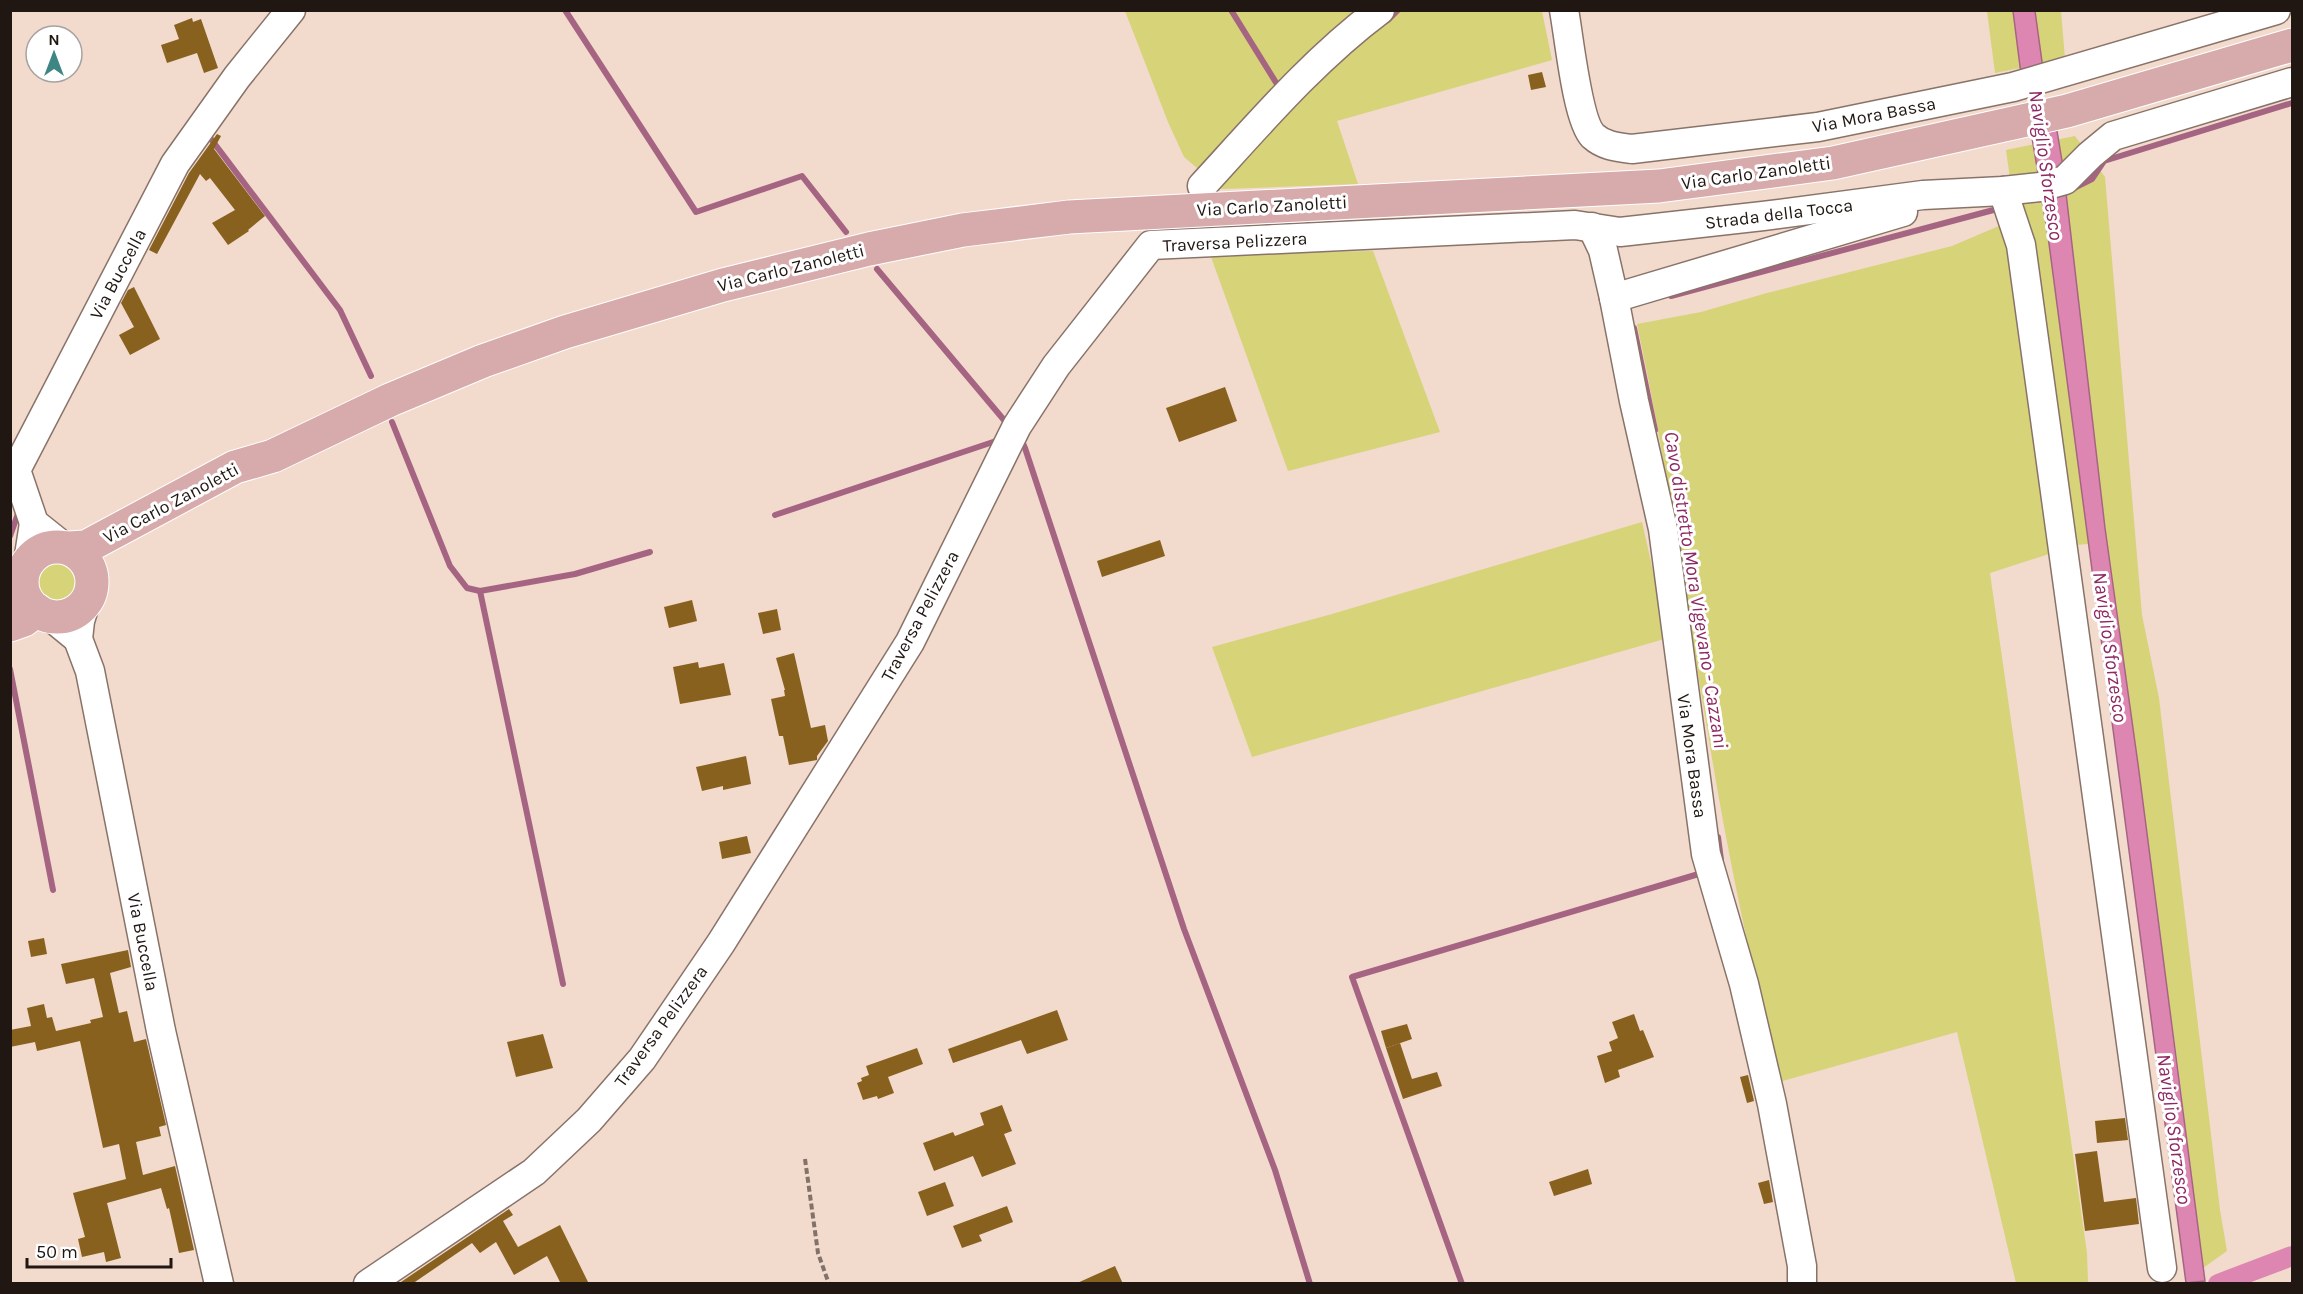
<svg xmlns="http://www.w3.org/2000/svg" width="2303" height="1294" font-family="Karla,sans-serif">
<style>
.green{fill:#d7d379}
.water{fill:#de86b2;stroke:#a56582;stroke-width:1.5}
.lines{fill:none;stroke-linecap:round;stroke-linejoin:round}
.stream{stroke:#a56582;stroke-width:6}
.canal{stroke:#de86b2;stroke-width:20}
.building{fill:#88611e}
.minor-casing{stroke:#897369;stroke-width:31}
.major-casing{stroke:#fff;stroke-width:35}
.path{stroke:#82726a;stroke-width:4;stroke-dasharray:6 3;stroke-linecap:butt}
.minor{stroke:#fff;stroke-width:28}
.major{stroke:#d7aaac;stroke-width:33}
.labels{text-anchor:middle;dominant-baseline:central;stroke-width:6;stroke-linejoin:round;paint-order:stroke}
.street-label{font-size:18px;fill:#201713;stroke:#fff}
.water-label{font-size:20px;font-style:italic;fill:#8e2863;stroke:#fff}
</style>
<rect width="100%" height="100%" fill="#f2dacd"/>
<g class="green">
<polygon points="1125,11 1542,11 1552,60 1337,121 1358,184 1222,189 1184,157 1168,122"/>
<polygon points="1987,11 2061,11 2065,59 1995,73"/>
<path d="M2075,136l30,41 37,438 17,83 61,512 7,41 -24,17 -24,-194 -72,-532 -30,3 -87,28 97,680 1,30h-72l-59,-251 -178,50c-25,-107 -49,-215 -67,-324 -25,-145 -44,-290 -75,-434l64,-12 66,-19 185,-47 61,-26v-20l-7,-50z"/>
<polygon points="1373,251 1440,432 1288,471 1210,254"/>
<polygon points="1642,522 1668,638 1252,757 1212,647 1332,614"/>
<circle cx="57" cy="582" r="24"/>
</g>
<g class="water">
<polygon points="2013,11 2035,11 2043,69 2021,74"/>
<polygon points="2056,125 2064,173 2039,179 2031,132"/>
<polygon points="2066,193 2105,528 2138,764 2205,1281 2186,1283 2048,236 2042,200"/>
</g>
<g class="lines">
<g class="stream">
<polyline points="565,10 696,212 802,176 846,232"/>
<polyline points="1231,10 1280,89"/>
<polyline points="1388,20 1398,10"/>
<polyline points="211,139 340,310 371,376"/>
<polyline points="2074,188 2092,179 2104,161 2292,103"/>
<polyline points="877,269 1009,426"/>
<polyline points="1671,296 2001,208"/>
<polyline points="1634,328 1655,430"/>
<polyline points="392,422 450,566 467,588 480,591 575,574 650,552"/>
<polyline points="1021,439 1025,448 1184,929 1275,1170 1310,1284"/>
<polyline points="775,515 996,441 1000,443"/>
<polyline points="10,536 19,511"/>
<polyline points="480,591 563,984"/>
<polyline points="10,669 53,890"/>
<polyline points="1718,837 1721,860"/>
<polyline points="1462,1284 1352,977 1702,873"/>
</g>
<polyline class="canal" points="2218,1284 2292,1256"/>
</g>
<g class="building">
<polygon points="192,18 193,22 201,19 218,68 204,73 197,53 167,63 161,45 179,39 174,25"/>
<polygon points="1542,72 1546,87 1531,90 1528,75"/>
<polygon points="217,134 221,136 214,149 265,216 248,230 249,231 228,245 212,223 235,210 210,178 206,181 200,174 157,254 149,250 189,173"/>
<polygon points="134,287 160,339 130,355 119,335 134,327 121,303 128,290"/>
<polygon points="1225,387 1237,421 1179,442 1166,408"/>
<polygon points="1160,540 1165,556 1102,577 1097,561"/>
<polygon points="692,600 697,621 669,628 664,607"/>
<polygon points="777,609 781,630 763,634 758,613"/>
<polygon points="794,653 811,728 825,725 828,741 817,756 817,760 789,765 783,736 779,736 771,699 785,696 784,690 785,690 776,658"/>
<polygon points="698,662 699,668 724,663 731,695 680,704 673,667"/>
<polygon points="746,756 751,784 723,790 723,786 702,791 696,767"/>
<polygon points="747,836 751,853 722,859 719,842"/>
<polygon points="44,938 47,954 31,957 28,941"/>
<polygon points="128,950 131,967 110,973 119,1013 127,1011 134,1042 146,1039 166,1125 159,1127 161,1136 136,1142 143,1175 175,1166 194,1250 179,1253 169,1208 167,1209 161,1188 107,1203 121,1258 106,1262 104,1252 82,1257 78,1239 85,1237 73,1193 126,1179 119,1144 103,1148 80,1041 37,1051 35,1042 10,1047 10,1030 31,1026 27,1008 44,1004 47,1018 52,1017 56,1031 91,1023 90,1020 103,1017 94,978 66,984 61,964"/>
<polygon points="1057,1010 1068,1040 1027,1054 1021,1040 953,1063 948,1049"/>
<polygon points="1634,1014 1640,1031 1643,1030 1654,1057 1618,1070 1620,1077 1605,1083 1597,1056 1612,1051 1609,1042 1618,1038 1612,1022"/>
<polygon points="1407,1024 1412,1039 1386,1048 1381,1031"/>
<polygon points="543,1034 553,1068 516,1077 507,1042"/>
<polygon points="1400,1043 1412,1079 1437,1072 1442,1086 1403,1099 1386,1048"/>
<polygon points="917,1048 923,1064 888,1077 894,1093 878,1099 877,1096 863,1100 857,1083 862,1081 861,1078 869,1075 866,1066"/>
<polygon points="1748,1075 1754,1101 1747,1103 1740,1077"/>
<polygon points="1002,1105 1012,1131 1004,1134 1016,1164 982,1177 973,1156 934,1171 923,1143 953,1132 955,1136 984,1125 980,1113"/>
<polygon points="2125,1118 2128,1140 2097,1143 2095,1121"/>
<polygon points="2097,1151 2104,1202 2136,1198 2139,1224 2085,1231 2075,1154"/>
<polygon points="1588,1169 1592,1184 1554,1196 1549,1182"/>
<polygon points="1769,1180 1773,1202 1764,1204 1758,1183"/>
<polygon points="945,1182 954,1206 927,1216 918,1192"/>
<polygon points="1007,1206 1013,1222 979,1235 982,1241 962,1248 953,1226"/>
<polygon points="509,1209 513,1215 503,1221 518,1247 560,1225 589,1284 561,1284 547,1256 514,1275 496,1242 480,1253 472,1243 412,1284 398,1284"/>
<polygon points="1115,1266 1123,1284 1075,1284"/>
</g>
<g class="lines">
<defs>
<g id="minor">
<path d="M1564,10c5,26 13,110 29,126 11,10 24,11 39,13l186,-22 195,-40 263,-77"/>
<path d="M1202,186c56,-61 111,-126 178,-176"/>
<polyline points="2003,191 2021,245 2162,1268"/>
<polyline points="1592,227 1603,250 1614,298 1634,401 1663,529 1706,854 1744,984 1772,1104 1802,1266 1802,1284"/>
<polyline points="1614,298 1903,212"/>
<polyline points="64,547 34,523 16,470 175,164 237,77 291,10"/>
<polyline points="28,562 34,523"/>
<polyline points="86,601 80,621 78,639 90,671 161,1031 219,1284"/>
<polyline points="50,616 78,639"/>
<polyline points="368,1284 534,1172 589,1120 642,1059 721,943 910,642 1017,426 1056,366 1151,245 1575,225 1620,232 1763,216 1923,195 2003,191 2040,187 2065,180 2090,155 2113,136 2292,82"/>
</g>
<g id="major">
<circle cx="57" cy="582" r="35"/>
<polyline points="68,548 86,547 235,467 273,456 390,400 483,361 565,332 723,285 869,249 963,230 1069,217 1659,186 1833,163 2067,111 2292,45"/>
<polyline points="10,625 24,620 37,610"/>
</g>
</defs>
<use href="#minor" class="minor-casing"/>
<use href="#major" class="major-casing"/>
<polyline class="path" points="805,1159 818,1253 829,1284"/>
<use href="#minor" class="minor"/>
<use href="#major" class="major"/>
</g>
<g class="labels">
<g class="street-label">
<text transform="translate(1874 115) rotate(-11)">Via Mora Bassa</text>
<text transform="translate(1756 173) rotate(-8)">Via Carlo Zanoletti</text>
<text transform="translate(1272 206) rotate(-3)">Via Carlo Zanoletti</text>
<text transform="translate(1779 214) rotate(-7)">Strada della Tocca</text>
<text transform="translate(1235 242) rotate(-3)">Traversa Pelizzera</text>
<text transform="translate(791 268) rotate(-14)">Via Carlo Zanoletti</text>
<text transform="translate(118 274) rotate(-62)">Via Buccella</text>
<text transform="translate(171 503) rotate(-28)">Via Carlo Zanoletti</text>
<text transform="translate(920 616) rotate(-62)">Traversa Pelizzera</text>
<text transform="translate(1692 756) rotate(82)">Via Mora Bassa</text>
<text transform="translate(143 942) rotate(79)">Via Buccella</text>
<text transform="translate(661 1026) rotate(-54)">Traversa Pelizzera</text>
</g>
<g class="water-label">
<text transform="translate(2046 165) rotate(82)">Naviglio Sforzesco</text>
<text transform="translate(1696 590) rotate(81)">Cavo distretto Mora Vigevano - Cazzani</text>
<text transform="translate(2110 647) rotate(82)">Naviglio Sforzesco</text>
<text transform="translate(2174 1129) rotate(82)">Naviglio Sforzesco</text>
</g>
</g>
<rect width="2303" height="1294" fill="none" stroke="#201713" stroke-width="24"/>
<g transform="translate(54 54)"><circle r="28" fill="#ffffff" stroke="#a6a2a1" stroke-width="1.5"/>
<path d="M0-4.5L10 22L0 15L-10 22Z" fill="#3e8684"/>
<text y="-9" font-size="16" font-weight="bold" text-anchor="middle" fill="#201713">N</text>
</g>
<path d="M27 1258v9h144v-9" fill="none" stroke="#201713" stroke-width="3"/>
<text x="36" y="1258" font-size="18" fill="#201713" stroke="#ffffff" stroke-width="4.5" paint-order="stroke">50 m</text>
</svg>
